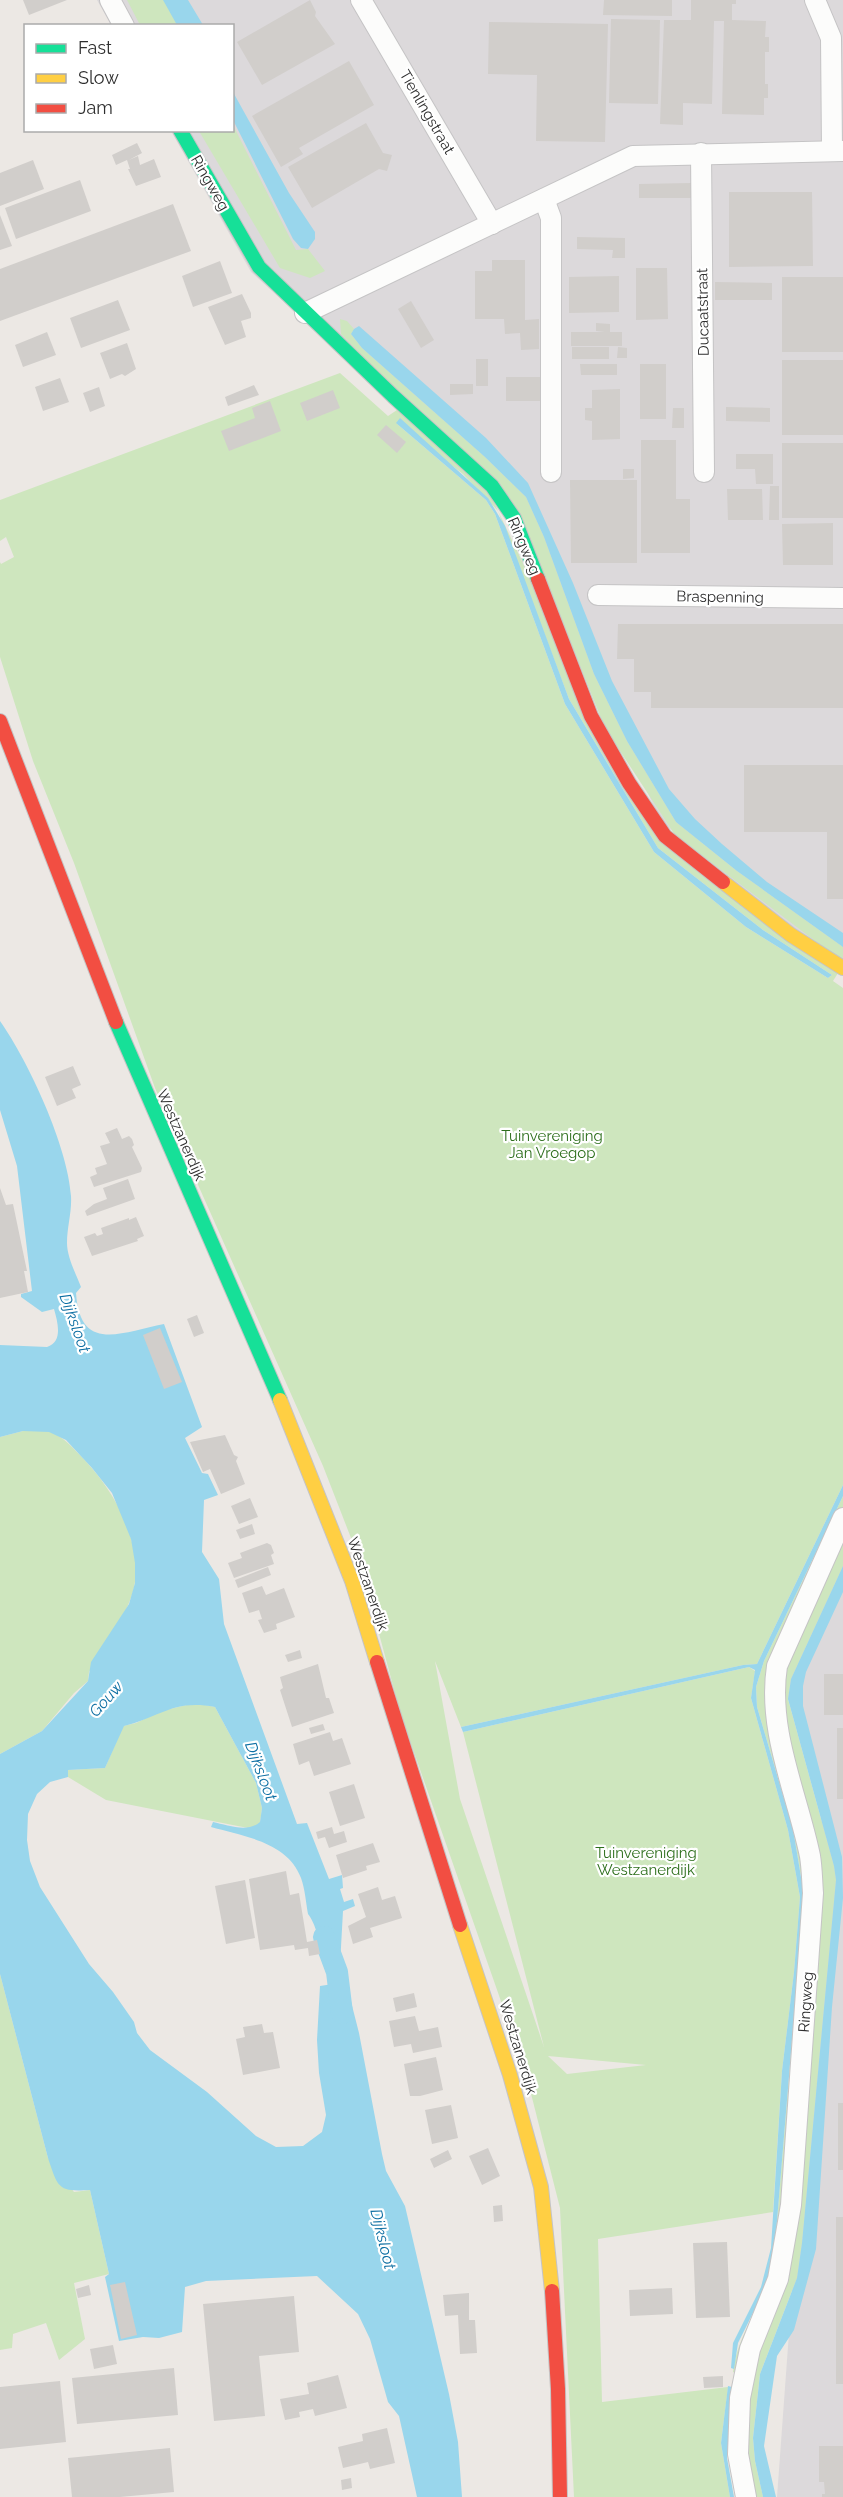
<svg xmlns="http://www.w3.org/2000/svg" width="843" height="2497" font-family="Raleway,sans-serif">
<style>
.industrial{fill:#dcd9db}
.green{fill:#cee6be;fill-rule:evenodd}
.water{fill:#99d6ec}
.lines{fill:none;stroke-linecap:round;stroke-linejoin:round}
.canal{stroke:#99d6ec;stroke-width:22}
.building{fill:#d1cecb}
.street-casing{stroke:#c5c4c5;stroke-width:22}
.fast-casing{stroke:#c5c4c5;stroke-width:16}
.slow-casing{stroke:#c5c4c5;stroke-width:16}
.jam-casing{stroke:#c5c4c5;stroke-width:16}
.street{stroke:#fcfcfb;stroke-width:20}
.fast{stroke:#16e098;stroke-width:14}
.slow{stroke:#ffcf43;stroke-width:14}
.jam{stroke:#f24e42;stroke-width:14}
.labels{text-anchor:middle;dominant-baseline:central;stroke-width:4.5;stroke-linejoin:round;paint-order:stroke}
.street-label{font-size:15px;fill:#2e2e2e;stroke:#fff}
.park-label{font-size:15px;fill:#2c6e1b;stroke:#fff}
.water-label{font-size:16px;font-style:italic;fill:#0d6fa3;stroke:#fff}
</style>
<rect width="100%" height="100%" fill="#ece8e4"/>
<g class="industrial">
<polygon points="97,0 843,0 843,972 661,821 513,508 251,272 171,131 232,130 232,26 111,25"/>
<polygon points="843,1521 843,2497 777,2497 799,2196 822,1810 782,1678"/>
</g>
<g class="green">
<polygon points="127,0 164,0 178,25 140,25"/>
<polygon points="233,125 296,250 308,249 325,271 310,278 280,268 199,131 232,130"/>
<polygon points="340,319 347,321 354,329 351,334 362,348 485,457 526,497 544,537 594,674 627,741 676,822 737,871 843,947 843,962 675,835 605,728 521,519 341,334"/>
<path d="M340,373l48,43 9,-6 92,82 156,327 193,154 -5,8 10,7v497l-86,179 -14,1 -282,62 -26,-66 25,138 84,248 -81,-315 286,-65 6,4 -4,27 37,132 12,67 -6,75 -12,99 -9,141 -175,27 4,163 126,-15 -7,56 9,54h-156l-14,-289 -35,-138 -124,-355 -43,-159 -35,-90 -168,-378 -81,-225 -41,-102 -33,-104v-95l1,2 13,-7 -8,-20 -6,4v-41zM396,423l67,51 35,37 71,188 89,149 105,82 69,45 -4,3 -82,-51 -92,-75 -89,-148 -70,-190 -9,-14zM548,2056l98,9 -79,9z"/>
<path d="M23,1431c9,0 20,-1 28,1 12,5 20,14 29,23 32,33 60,79 55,127 -4,29 -31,64 -46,90l-1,9 -14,12 -32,38 -42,23v-317z"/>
<path d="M843,1496v11l-70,147 -8,38 5,36 35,131 3,45 -25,321 -9,51 -37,98 -4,-2c4,-32 20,-53 31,-82 6,-15 8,-30 11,-45l29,-350 -11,-66 -36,-122 -1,-20 8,-26z"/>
<polygon points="843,1532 843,1566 791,1679 788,1699 834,1866 836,1880 802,2243 797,2278 760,2374 753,2438 755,2461 763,2497 750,2497 742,2440 752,2371 784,2281 819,1903 782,1726 779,1677"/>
<polygon points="195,1703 215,1707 256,1783 262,1808 260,1823 255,1827 248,1828 106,1800 68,1777 67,1770 105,1768 123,1726 136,1723 161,1711"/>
<polygon points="0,1974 48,2158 74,2192 90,2190 109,2274 74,2283 85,2339 59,2360 46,2323 13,2334 12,2348 0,2350"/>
</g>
<g class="water">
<polygon points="163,0 188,0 203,25 177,25"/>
<polygon points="233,92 289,193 315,232 315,239 308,249 301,248 293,239 233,120"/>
<polygon points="359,326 486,438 528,483 573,583 612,681 669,789 695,819 722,844 767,882 843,933 843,947 737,871 676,822 627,741 594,674 544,537 526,497 485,457 362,348 351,334 354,329"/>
<polygon points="400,418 488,498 505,526 569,699 658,848 763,930 832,975 828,978 746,927 654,852 565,704 495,514 486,500 396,423"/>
<path d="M0,1021c29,41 68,126 71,175 1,16 -4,31 -4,47 0,14 9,31 14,44l-5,6c4,61 46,39 88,31l38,103 -17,11 17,35 6,1 10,21 -14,5 -2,52 17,27 5,45 73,200 10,-1 22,56 13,-4 1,13 -3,1 4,13 9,-3 2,7 -12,5 -3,54 -13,3 -2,-10 -3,-2c-1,-11 -7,-34 -14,-42 -2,-11 -3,-25 -7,-36 -13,-36 -58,-42 -90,-51l2,-5c14,3 35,11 47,0l2,-14 -6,-25 -41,-76c-42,-8 -54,10 -91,19l-19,42 -37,2v7l-18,5 -13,12 -9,20 -1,26 3,21 10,26 49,77 24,28 21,30 3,11 13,17 57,42 49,44 20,11 27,-1 19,-14 4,-17 -7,-42 -2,-33 3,-54 26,-4 13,51 23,121 4,17 19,35 44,188 9,48 4,55h-45l-18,-81 -11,-14 -18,-63 -12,-25 -41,-38 -111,5 -21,6 -3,45 -23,6 -16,-1 -24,4 -14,-64 4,-3 -19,-84c-32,2 -32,-2 -42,-32l-48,-184v-220l42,-23 46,-50 3,-19 38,-58 6,-21v-20l-4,-24 -19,-46 -20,-25 -26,-28 -17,-8 -26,-1 -23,6v-92l47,2c16,-5 11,-24 7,-38l-12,3 -21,-15v-3l11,-3 -15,-125 -17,-56z"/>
<polygon points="843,1485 843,1496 764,1661 756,1687 757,1707 793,1829 804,1895 775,2245 770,2273 756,2307 738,2343 734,2369 731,2368 733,2343 761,2287 771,2248 782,2071 794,1972 800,1897 788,1830 751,1698 755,1670 749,1667 463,1732 461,1727 743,1665 757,1664"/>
<polygon points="843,1566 843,1592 806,1672 803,1686 803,1706 842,1857 843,1898 832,2007 816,2249 794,2330 777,2356 764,2446 776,2497 763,2497 755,2461 753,2438 760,2374 797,2278 802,2243 836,1880 834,1866 788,1699 791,1679"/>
<polygon points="728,2386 732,2387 727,2458 734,2497 730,2497 721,2443"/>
</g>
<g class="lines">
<polyline class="canal" points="324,1937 337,1972 342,2013"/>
</g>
<g class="building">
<polygon points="23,0 67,0 29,15"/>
<polygon points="310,0 316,12 315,16 335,44 262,85 237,42"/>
<polygon points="604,0 672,0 672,16 603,15"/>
<polygon points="691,0 736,0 736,4 732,4 732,20 766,21 765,37 769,37 769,52 765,52 765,84 768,84 768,98 764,98 764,115 722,114 724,21 714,21 712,104 683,103 683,125 660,124 664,20 691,20"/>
<polygon points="611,19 660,20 658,104 609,103"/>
<polygon points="489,22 608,24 605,142 536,141 537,75 488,74"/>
<polygon points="349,61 374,105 299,148 303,154 281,167 252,116"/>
<polygon points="366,123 383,153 392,155 387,171 379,169 312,208 288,167"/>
<polygon points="137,143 142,153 129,160 138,156 140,165 154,159 161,177 136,186 128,169 130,169 127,160 116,165 112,155"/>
<polygon points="33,160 44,189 0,206 0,173"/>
<polygon points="80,180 91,211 16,239 5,208"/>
<polygon points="691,183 691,198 639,198 639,184"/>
<polygon points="729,192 812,192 813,266 729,267"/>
<polygon points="173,204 191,251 0,321 0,269"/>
<polygon points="0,215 12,246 0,250"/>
<polygon points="577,237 625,238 625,258 612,258 613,250 577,249"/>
<polygon points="492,260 525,260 525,320 539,319 539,349 521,350 520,333 505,334 504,319 475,319 475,271 492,271"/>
<polygon points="220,261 232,293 193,307 182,276"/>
<polygon points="636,268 667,268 668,319 636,320"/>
<polygon points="619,276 619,312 569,313 569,277"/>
<rect x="782" y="277" width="61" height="75"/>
<polygon points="715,282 772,283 772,300 715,300"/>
<polygon points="242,294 251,313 251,318 241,321 246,337 225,345 208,307"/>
<polygon points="118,300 130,330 81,348 70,318"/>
<polygon points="411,301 434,340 421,348 398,309"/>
<polygon points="596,323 610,324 610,332 622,332 622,346 571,346 571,332 605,332 596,331"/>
<polygon points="47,332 56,355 23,367 15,345"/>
<polygon points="127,343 136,369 125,376 122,374 110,379 100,353"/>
<rect x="572" y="347" width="37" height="12"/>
<polygon points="618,347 627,348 627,358 617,358"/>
<rect x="476" y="359" width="12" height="27"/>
<rect x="782" y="360" width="61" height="75"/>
<polygon points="580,364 617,364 617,375 581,375"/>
<rect x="640" y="364" width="26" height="55"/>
<rect x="506" y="377" width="35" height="24"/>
<polygon points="60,378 69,402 43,411 35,387"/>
<polygon points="450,384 473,384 473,394 450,395"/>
<polygon points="254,385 259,395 228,406 225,397"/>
<polygon points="99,387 105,406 90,412 83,393"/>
<polygon points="620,389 620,439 592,440 592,421 585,420 585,408 592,408 592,390"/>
<polygon points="333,390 340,408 307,421 300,403"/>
<polygon points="270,401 281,431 229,451 221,431 255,418 252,408"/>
<polygon points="726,407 770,408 770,422 726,421"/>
<polygon points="673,408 684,408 684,428 672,428"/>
<polygon points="386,425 406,442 397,453 377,435"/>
<polygon points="641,440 676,440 676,499 690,499 690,553 641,553"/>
<rect x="782" y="443" width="61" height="75"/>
<polygon points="736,454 773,454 773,484 756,484 755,469 736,469"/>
<polygon points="623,469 634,469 634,478 623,479"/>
<polygon points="570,480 637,480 637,563 571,563"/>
<polygon points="770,486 779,486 779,520 769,520"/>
<polygon points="727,489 762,489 763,520 728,520"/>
<polygon points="833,523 833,565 783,565 782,524"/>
<polygon points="618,624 843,624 843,708 651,708 651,692 634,692 634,659 617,659"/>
<polygon points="744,765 843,765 843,899 827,899 827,832 744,832"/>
<polygon points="73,1066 81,1085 72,1089 76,1098 57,1106 45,1077"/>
<polygon points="117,1128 122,1139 129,1136 132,1139 134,1145 132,1147 142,1168 141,1172 94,1187 90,1177 97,1174 95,1168 107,1164 100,1146 110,1143 105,1133"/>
<polygon points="128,1179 135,1199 87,1216 85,1211 94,1204 107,1199 103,1188"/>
<polygon points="0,1188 6,1205 13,1204 27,1271 24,1271 28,1292 0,1298"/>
<polygon points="136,1217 144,1236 137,1239 138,1241 92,1256 84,1237 95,1233 97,1236 103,1234 101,1228 129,1218 129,1220"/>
<polygon points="197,1315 204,1333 194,1337 187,1319"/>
<polygon points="160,1328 182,1382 164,1389 143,1335"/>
<polygon points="225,1435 234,1455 238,1457 236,1461 245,1484 221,1494 210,1469 203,1472 190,1442"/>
<polygon points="250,1498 258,1517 239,1524 231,1506"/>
<polygon points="252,1524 255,1534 240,1539 236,1530"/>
<polygon points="267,1543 271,1545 274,1553 271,1555 274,1564 234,1578 228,1563 242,1558 240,1553"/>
<polygon points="268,1567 271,1575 238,1588 235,1580"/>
<polygon points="262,1586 266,1595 284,1588 295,1617 276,1624 277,1629 264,1633 258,1620 262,1619 259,1610 249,1613 242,1593"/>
<polygon points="300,1650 302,1658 288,1662 285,1655"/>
<polygon points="318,1664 326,1698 329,1698 334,1713 292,1727 280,1690 283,1688 280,1677"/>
<rect x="824" y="1674" width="19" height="41"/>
<polygon points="323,1724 325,1730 311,1734 309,1728"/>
<rect x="837" y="1728" width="6" height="71"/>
<polygon points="330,1732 333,1741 342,1738 351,1764 314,1776 309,1761 299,1765 293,1744"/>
<polygon points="354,1784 365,1818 340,1826 329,1792"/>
<polygon points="332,1827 334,1834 344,1831 347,1842 329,1848 325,1837 318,1839 316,1832"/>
<polygon points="373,1843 380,1862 366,1866 367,1870 343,1878 336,1855"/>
<polygon points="286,1871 290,1895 299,1893 307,1942 317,1940 320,1954 309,1956 308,1948 295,1950 294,1945 260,1950 249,1879"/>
<polygon points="245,1880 255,1938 226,1944 215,1886"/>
<polygon points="378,1887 382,1900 395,1896 402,1918 370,1928 373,1937 353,1944 348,1926 366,1917 358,1894"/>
<polygon points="414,1993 417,2007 396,2012 393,1998"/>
<polygon points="415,2016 419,2031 438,2027 442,2047 413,2053 411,2044 394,2047 389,2021"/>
<polygon points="262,2024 264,2033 273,2032 280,2068 243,2075 236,2039 245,2037 243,2027"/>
<polygon points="436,2057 443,2090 420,2096 410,2096 404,2064"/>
<rect x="838" y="2103" width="5" height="67"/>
<polygon points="451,2105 458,2138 432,2144 425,2110"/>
<polygon points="488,2148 500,2176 482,2185 469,2156"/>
<polygon points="448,2150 452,2159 434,2168 430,2159"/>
<polygon points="502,2205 503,2221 494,2222 493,2206"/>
<rect x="836" y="2217" width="7" height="167"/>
<polygon points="727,2242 730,2317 696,2318 693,2243"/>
<polygon points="125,2282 137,2335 121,2339 110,2285"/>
<polygon points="89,2285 91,2295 78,2298 76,2289"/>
<polygon points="672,2288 673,2314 630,2316 629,2290"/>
<polygon points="469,2293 469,2320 475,2320 477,2353 460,2354 458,2315 445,2316 443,2295"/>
<polygon points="294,2296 299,2352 259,2356 265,2416 214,2421 203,2304"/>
<polygon points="113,2345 117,2364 94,2369 90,2349"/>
<polygon points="174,2368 178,2415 77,2424 72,2378"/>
<polygon points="338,2375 347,2408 315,2416 313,2409 299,2412 300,2417 285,2420 280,2399 309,2394 307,2383"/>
<polygon points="723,2376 723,2387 704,2388 703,2377"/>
<polygon points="60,2381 66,2442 0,2449 0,2387"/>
<polygon points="387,2428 395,2463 370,2469 368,2462 343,2468 338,2447 363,2441 362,2434"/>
<polygon points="819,2446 843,2446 843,2497 822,2497 822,2494 825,2494 824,2482 819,2482"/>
<polygon points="170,2448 174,2492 120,2497 72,2497 68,2458"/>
<polygon points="351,2478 352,2488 342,2490 341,2480"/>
</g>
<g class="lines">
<defs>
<g id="street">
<polyline points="110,0 124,26"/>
<polyline points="361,0 492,224"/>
<polyline points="815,0 831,38 832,150"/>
<polyline points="701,153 704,472"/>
<polyline points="544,199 551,218 551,472"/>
<polyline points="305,313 633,156 843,151"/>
<polyline points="598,595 843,598"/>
<path d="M746,2497l-8,-43 2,-56 10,-49 28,-70 13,-74 22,-312c-1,-13 -1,-25 -3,-37 -13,-63 -43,-125 -33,-190l66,-148"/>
</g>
<g id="fast">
<polyline points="180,130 259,267 393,396 492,486 514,518 538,579"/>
<polyline points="116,1022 280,1400"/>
</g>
<g id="slow">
<polyline points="723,882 791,935 843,968"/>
<polyline points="280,1400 352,1581 377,1662"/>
<polyline points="460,1925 510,2075 541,2187 552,2291"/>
</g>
<g id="jam">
<polyline points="538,579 591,716 629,783 665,836 723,882"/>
<polyline points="0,721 116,1022"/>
<polyline points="377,1662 460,1925"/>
<polyline points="552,2291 558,2389 560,2497"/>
</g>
</defs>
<use href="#street" class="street-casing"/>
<use href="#fast" class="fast-casing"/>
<use href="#slow" class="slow-casing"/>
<use href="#jam" class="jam-casing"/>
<use href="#street" class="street"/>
<use href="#fast" class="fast"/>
<use href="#slow" class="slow"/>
<use href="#jam" class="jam"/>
</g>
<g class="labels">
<g class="street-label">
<text transform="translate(427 112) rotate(60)">Tienlingstraat</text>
<text transform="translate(210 183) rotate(60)">Ringweg</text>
<text transform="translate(703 312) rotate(-91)">Ducaatstraat</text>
<text transform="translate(524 546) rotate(67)">Ringweg</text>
<text transform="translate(720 597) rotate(1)">Braspenning</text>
<text transform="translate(181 1135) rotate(66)">Westzanerdijk</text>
<text transform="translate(368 1584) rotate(71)">Westzanerdijk</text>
<text transform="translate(806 2002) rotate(-86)">Ringweg</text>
<text transform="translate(518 2047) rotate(73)">Westzanerdijk</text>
</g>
<g class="park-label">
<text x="552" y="1136">Tuinvereniging<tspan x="552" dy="17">Jan Vroegop</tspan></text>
<text x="646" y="1853">Tuinvereniging<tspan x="646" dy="17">Westzanerdijk</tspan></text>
</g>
<g class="water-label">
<text transform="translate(75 1323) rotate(70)">Dijksloot</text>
<text transform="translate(106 1699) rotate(-48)">Gouw</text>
<text transform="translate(261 1771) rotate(69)">Dijksloot</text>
<text transform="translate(383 2239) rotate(76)">Dijksloot</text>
</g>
</g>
<rect x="24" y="24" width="210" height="108" fill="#ffffff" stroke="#ababab" stroke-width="1.5"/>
<rect x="36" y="44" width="30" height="9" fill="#16e098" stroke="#ababab" stroke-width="1.5"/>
<text x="78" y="54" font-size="18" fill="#2e2e2e">Fast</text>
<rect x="36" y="74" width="30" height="9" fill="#ffcf43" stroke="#ababab" stroke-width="1.5"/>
<text x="78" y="84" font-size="18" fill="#2e2e2e">Slow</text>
<rect x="36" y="104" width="30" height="9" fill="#f24e42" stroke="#ababab" stroke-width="1.5"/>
<text x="78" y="114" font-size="18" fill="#2e2e2e">Jam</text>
</svg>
